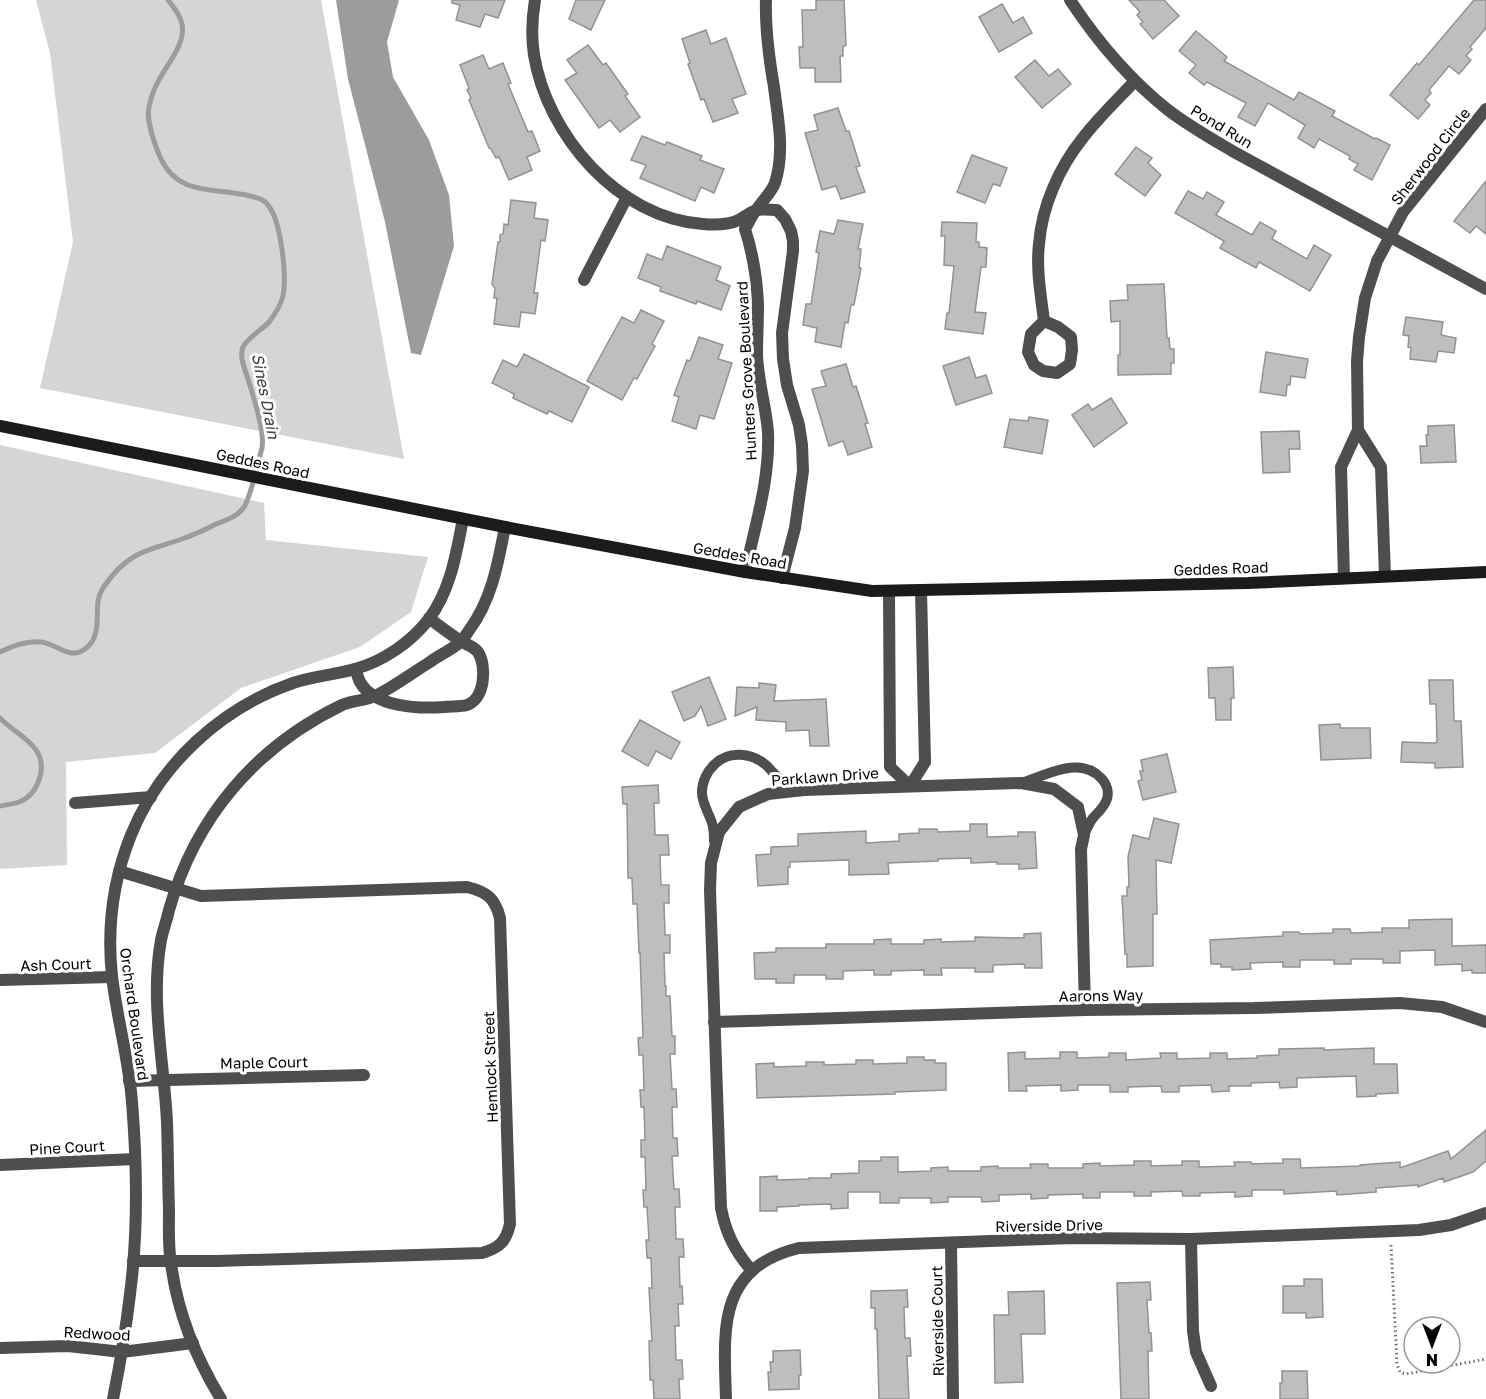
<svg xmlns="http://www.w3.org/2000/svg" width="1486" height="1399" font-family="'Golos Text',sans-serif">
<style>
.green{fill:#d5d5d5}
.water{fill:#9c9c9c}
.lines{fill:none;stroke-linecap:round;stroke-linejoin:round}
.stream{stroke:#9c9c9c;stroke-width:5}
.building{fill:#bebebe;stroke:#929292;stroke-width:1.5}
.path{stroke:#707070;stroke-width:3;stroke-dasharray:1.5 3;stroke-linecap:butt}
.lane{stroke:#4e4e4e;stroke-width:10}
.street{stroke:#4e4e4e;stroke-width:12}
.secondary{stroke:#1b1b1b;stroke-width:12}
.labels{text-anchor:middle;dominant-baseline:central;stroke-width:6;stroke-linejoin:round;paint-order:stroke}
.street-label{font-size:15px;fill:#000;stroke:#fff}
.water-label{font-size:16px;font-style:italic;fill:#3d3d3d;stroke:#fff}
</style>
<rect width="100%" height="100%" fill="#fff"/>
<g class="green">
<polygon points="36,0 321,0 404,459 40,388 73,242 50,53"/>
<polygon points="0,445 264,503 266,540 428,557 411,612 360,647 241,688 155,753 66,762 67,865 0,869"/>
</g>
<polygon class="water" points="336,0 399,0 387,42 393,77 429,140 449,195 454,246 421,355 411,353 385,222 348,79"/>
<g class="lines">
<g class="stream">
<path d="M0,652c12,-6 27,-12 41,-10 15,1 28,19 44,7 16,-11 11,-32 13,-48 1,-9 8,-18 14,-25 20,-25 41,-27 70,-37 11,-4 23,-9 34,-15 11,-4 21,-7 28,-17 7,-11 14,-45 18,-59 3,-17 -9,-52 -14,-69 -3,-10 -9,-22 -5,-32 3,-8 20,-18 27,-26 5,-7 11,-17 13,-25 4,-20 -2,-72 -13,-88 -4,-8 -11,-10 -20,-12 -35,-9 -72,1 -90,-39 -5,-12 -14,-37 -11,-50 2,-9 5,-19 10,-27 8,-16 27,-36 23,-56 -2,-9 -8,-17 -14,-24"/>
<path d="M0,718c11,12 27,19 36,32 12,17 2,45 -17,52 -6,2 -13,3 -19,4"/>
</g>
</g>
<g class="building">
<polygon points="452,0 505,0 498,18 485,14 480,27 456,20 460,5 452,3"/>
<polygon points="576,0 605,0 591,30 569,19"/>
<polygon points="816,0 844,0 846,45 843,47 843,56 840,56 841,82 815,82 815,68 800,68 799,47 803,47 802,10 816,10"/>
<polygon points="1129,0 1164,0 1179,16 1153,39 1140,24 1143,22 1137,15 1140,12"/>
<polygon points="1474,0 1486,0 1486,28 1470,47 1472,49 1466,56 1471,60 1459,74 1449,66 1429,90 1431,93 1425,100 1430,105 1418,119 1390,95 1417,63 1419,65"/>
<polygon points="1002,4 1013,23 1023,17 1032,33 999,52 979,17"/>
<polygon points="706,30 711,44 726,38 746,94 732,99 738,113 713,122 704,99 701,100 688,64 690,63 682,39"/>
<polygon points="1196,31 1227,57 1224,61 1294,100 1299,92 1335,111 1332,116 1375,139 1376,138 1390,145 1372,180 1354,170 1358,164 1349,159 1350,156 1319,139 1314,148 1298,138 1305,125 1268,103 1255,126 1238,117 1246,103 1207,82 1204,85 1189,73 1196,65 1179,51"/>
<polygon points="588,45 603,65 606,63 628,94 625,96 640,117 620,132 610,120 599,128 565,80 577,73 567,60"/>
<polygon points="483,55 489,69 503,63 511,83 508,84 528,132 532,131 540,151 527,157 532,170 509,180 499,157 496,158 491,149 489,148 469,100 471,98 467,90 469,88 460,65"/>
<polygon points="1035,60 1049,76 1058,69 1071,84 1042,108 1015,77"/>
<polygon points="838,108 846,131 849,131 860,166 856,167 865,192 841,199 836,186 822,190 805,133 818,130 814,115"/>
<polygon points="642,136 665,145 667,142 702,156 700,160 724,169 714,193 701,187 695,201 640,178 646,165 631,160"/>
<polygon points="1136,147 1152,158 1148,163 1161,175 1145,196 1115,174"/>
<polygon points="972,155 1007,168 1000,186 993,184 985,203 957,192"/>
<polygon points="1486,181 1486,234 1476,226 1470,233 1454,221"/>
<polygon points="1188,191 1203,199 1207,192 1224,202 1216,215 1252,235 1260,222 1276,231 1272,239 1307,259 1314,245 1331,255 1310,291 1259,262 1256,268 1220,248 1224,241 1175,213"/>
<polygon points="511,200 536,203 534,218 548,220 545,241 541,240 534,293 538,293 535,314 521,312 519,327 494,324 497,298 494,298 495,288 492,284 498,242 500,242 500,235 503,234 504,224 508,225"/>
<polygon points="838,220 863,224 858,249 861,249 859,268 861,268 854,305 851,305 848,323 845,322 841,347 815,342 817,328 803,325 806,304 811,304 819,253 816,252 820,231 834,234"/>
<polygon points="942,222 977,223 976,242 979,242 979,247 987,248 986,267 981,267 975,312 986,313 983,334 945,329 947,313 949,313 954,266 944,265 945,236 941,236"/>
<polygon points="667,246 721,267 716,280 730,286 721,310 697,301 696,304 660,291 661,287 638,278 647,254 662,260"/>
<polygon points="1164,284 1167,338 1169,338 1170,349 1174,349 1174,363 1171,363 1171,374 1118,375 1118,355 1120,355 1120,321 1111,322 1110,301 1128,300 1127,285"/>
<polygon points="641,310 664,321 652,344 655,346 637,379 634,378 622,400 587,381 622,317 634,323"/>
<polygon points="1406,317 1443,322 1441,335 1456,338 1454,353 1438,351 1436,362 1410,359 1411,348 1408,347 1409,336 1403,335"/>
<polygon points="699,337 723,345 718,359 732,363 714,419 700,415 696,429 672,421 679,397 674,395 687,360 690,361"/>
<polygon points="1266,352 1308,359 1305,378 1291,376 1290,385 1287,385 1286,396 1260,392"/>
<polygon points="524,354 589,387 572,422 549,411 547,414 513,398 514,394 492,383 503,360 517,367"/>
<polygon points="969,357 976,378 986,375 992,393 956,405 943,366"/>
<polygon points="846,364 853,387 856,386 868,423 865,424 872,447 848,455 843,441 829,446 812,389 826,386 821,371"/>
<polygon points="1111,398 1127,423 1094,447 1072,415 1088,404 1092,410"/>
<polygon points="1029,417 1048,420 1042,454 1004,447 1010,419 1028,421"/>
<polygon points="1454,425 1456,462 1421,463 1420,446 1427,446 1426,435 1428,435 1428,426"/>
<polygon points="1299,431 1300,449 1289,449 1290,472 1263,473 1261,432"/>
<polygon points="1233,667 1234,698 1231,698 1231,720 1216,720 1215,698 1209,698 1208,668"/>
<polygon points="709,677 726,719 708,726 701,706 695,716 684,721 672,692"/>
<polygon points="1429,680 1453,680 1454,721 1461,721 1463,767 1435,768 1435,763 1401,762 1402,742 1435,743 1437,742 1436,704 1430,704"/>
<polygon points="759,683 776,685 774,701 826,699 829,746 810,746 809,730 786,731 786,722 756,720 757,707 735,716 737,687 759,688"/>
<polygon points="640,720 680,742 671,759 656,751 648,766 622,751"/>
<polygon points="1340,724 1340,728 1370,728 1371,758 1321,760 1319,725"/>
<polygon points="1167,754 1176,792 1143,800 1138,781 1142,780 1140,771 1143,771 1141,760"/>
<polygon points="658,785 659,803 654,803 655,835 668,835 669,855 660,855 661,885 669,885 669,903 664,903 665,935 670,935 670,953 664,953 665,986 666,986 666,996 670,996 672,1036 675,1036 675,1054 670,1054 672,1089 676,1089 677,1107 672,1107 673,1138 677,1138 678,1156 672,1156 674,1189 679,1189 680,1207 675,1207 676,1239 683,1239 684,1257 679,1257 680,1287 682,1286 683,1304 678,1304 679,1326 675,1326 676,1360 682,1360 683,1379 679,1379 680,1399 654,1399 653,1380 650,1380 649,1341 652,1341 649,1288 652,1288 651,1258 647,1258 646,1240 649,1240 647,1207 644,1207 643,1190 646,1190 645,1157 641,1157 641,1140 645,1140 644,1107 641,1107 640,1090 644,1090 643,1055 639,1055 638,1038 643,1037 640,953 639,953 637,904 633,904 632,878 628,878 627,804 623,804 622,787"/>
<polygon points="1154,818 1179,824 1171,863 1156,860 1157,914 1153,914 1153,966 1127,967 1127,954 1125,954 1122,896 1127,896 1127,887 1129,887 1128,857 1133,835 1149,839"/>
<polygon points="970,824 987,824 987,837 1018,836 1018,832 1035,832 1037,868 1019,869 1019,864 997,864 997,862 971,863 971,858 938,859 938,861 888,863 889,874 849,875 849,860 790,862 790,867 788,867 788,884 758,886 756,855 771,854 771,847 798,846 798,834 866,831 866,843 899,841 899,834 919,833 919,829 937,829 938,832 970,831"/>
<polygon points="1452,919 1452,946 1486,945 1486,973 1472,973 1472,970 1462,971 1462,964 1435,965 1435,950 1400,951 1400,963 1383,963 1383,959 1351,959 1351,964 1334,964 1334,960 1300,960 1300,967 1283,967 1283,962 1250,963 1251,969 1232,970 1232,967 1221,967 1221,964 1211,964 1210,940 1283,936 1283,932 1299,932 1300,934 1333,933 1333,929 1350,929 1351,933 1382,932 1382,928 1409,928 1409,920"/>
<polygon points="1041,933 1042,968 1025,968 1024,964 993,965 993,972 975,972 975,968 941,968 942,975 924,975 924,970 891,971 891,975 874,975 874,970 843,971 843,979 826,979 826,975 794,975 794,983 776,983 776,979 755,979 754,953 776,952 776,948 826,948 826,944 874,944 874,940 891,939 891,944 924,944 924,940 941,939 941,942 975,941 975,937 1024,938 1024,934"/>
<polygon points="1324,1048 1324,1050 1374,1048 1374,1064 1397,1064 1398,1093 1376,1094 1376,1096 1357,1097 1356,1076 1297,1078 1297,1087 1280,1088 1279,1082 1251,1083 1251,1086 1229,1086 1229,1091 1212,1092 1211,1085 1179,1086 1179,1092 1162,1092 1161,1086 1128,1087 1128,1092 1110,1092 1110,1085 1078,1085 1078,1090 1061,1091 1061,1085 1026,1086 1027,1091 1009,1091 1008,1053 1025,1052 1025,1059 1060,1058 1060,1052 1077,1052 1077,1058 1109,1057 1109,1053 1126,1053 1126,1060 1161,1058 1160,1053 1177,1053 1177,1059 1210,1058 1210,1053 1227,1053 1227,1059 1257,1058 1257,1056 1279,1055 1279,1049"/>
<polygon points="907,1057 924,1057 924,1060 935,1060 935,1063 946,1063 946,1090 895,1092 895,1094 757,1098 756,1064 774,1063 774,1067 806,1066 806,1062 824,1062 824,1065 856,1064 856,1060 873,1060 873,1064 907,1063"/>
<polygon points="1486,1130 1486,1161 1473,1172 1444,1182 1443,1178 1418,1187 1418,1185 1376,1188 1376,1192 1337,1195 1336,1191 1284,1194 1284,1190 1252,1190 1252,1196 1235,1197 1235,1192 1200,1193 1200,1196 1183,1196 1182,1191 1151,1192 1151,1196 1134,1196 1134,1192 1100,1192 1100,1198 1083,1198 1083,1194 1048,1195 1048,1198 1031,1199 1031,1194 999,1195 999,1201 982,1202 981,1197 948,1197 948,1202 931,1203 931,1198 899,1198 899,1203 880,1203 880,1192 848,1192 848,1208 831,1209 831,1204 799,1205 799,1206 777,1207 777,1211 760,1211 760,1177 777,1176 777,1180 809,1179 809,1178 831,1178 831,1174 859,1173 859,1161 881,1161 881,1157 898,1157 898,1172 931,1171 931,1168 948,1167 948,1171 981,1171 981,1167 998,1166 998,1168 1031,1168 1030,1164 1048,1164 1048,1168 1083,1168 1083,1164 1100,1163 1100,1166 1134,1165 1134,1161 1151,1161 1151,1166 1182,1165 1182,1161 1199,1161 1199,1167 1235,1166 1234,1162 1251,1162 1252,1164 1283,1163 1283,1159 1300,1159 1301,1168 1360,1166 1360,1165 1400,1162 1400,1168 1448,1151 1451,1159"/>
<polygon points="1304,1279 1322,1279 1323,1317 1306,1318 1306,1313 1283,1313 1283,1286 1304,1286"/>
<polygon points="1150,1282 1151,1300 1147,1300 1149,1333 1151,1333 1152,1351 1148,1351 1149,1399 1121,1399 1117,1283"/>
<polygon points="907,1290 908,1307 904,1307 905,1338 910,1338 911,1356 907,1356 909,1399 879,1399 877,1329 875,1329 875,1308 871,1308 871,1291"/>
<polygon points="1044,1291 1045,1334 1021,1334 1023,1382 995,1383 994,1315 1009,1315 1008,1292"/>
<polygon points="800,1350 801,1375 799,1375 799,1389 769,1390 768,1372 771,1372 770,1362 773,1362 773,1351"/>
<polygon points="1282,1371 1307,1371 1308,1399 1280,1399 1280,1383 1282,1383"/>
</g>
<g class="lines">
<polyline class="path" points="1391,1245 1397,1364 1400,1372 1406,1374 1486,1359"/>
<g class="lane">
<path d="M1021,783c24,-7 58,-28 80,-5 6,6 8,14 6,21 -3,9 -9,13 -14,19 -4,5 -6,11 -9,17"/>
<path d="M714,841c0,-6 0,-12 -2,-18 -3,-10 -10,-19 -10,-31 0,-10 5,-21 13,-28 14,-14 37,-11 51,1 4,4 8,9 13,13 7,6 15,9 24,12"/>
</g>
<g class="street">
<path d="M535,0c-3,18 -4,36 -1,55 13,80 84,163 169,169 11,1 25,1 36,-4 5,-3 10,-7 15,-9 7,-3 16,-1 23,-1l8,9 6,12 2,10v10l-11,82 1,26 4,26 12,40 3,20 1,26 -8,57 -13,50"/>
<path d="M1070,0c27,41 59,79 98,110 21,16 44,29 66,42l252,137"/>
<polyline points="584,280 627,197"/>
<path d="M1044,321l14,6 13,10 1,13 -2,14 -13,9 -14,-2 -9,-6 -6,-13 3,-18 13,-13c-3,-25 -8,-52 -5,-77 3,-38 20,-76 43,-105 16,-21 35,-39 53,-58"/>
<polyline points="1358,430 1381,467 1385,576"/>
<path d="M745,572c10,-46 25,-92 23,-140 -2,-26 -10,-50 -11,-77 0,-16 1,-33 1,-50 -1,-26 -5,-51 -13,-76 4,-7 7,-14 12,-20 6,-9 14,-16 18,-26 10,-32 3,-64 -1,-96 -5,-29 -9,-58 -8,-87"/>
<polyline points="1344,578 1341,467 1358,430 1357,361 1359,337 1365,298 1377,261 1403,212 1486,109"/>
<polyline points="889,591 890,767 910,786 925,762 921,590"/>
<path d="M355,669c2,4 3,9 5,13 14,25 58,27 84,25 7,-1 16,0 23,-2 18,-6 20,-39 11,-53 -5,-6 -13,-8 -19,-12 -10,-7 -20,-14 -30,-22"/>
<polyline points="75,803 151,797"/>
<path d="M119,871l82,25 266,-9c20,5 28,11 33,31l10,306c-4,18 -11,24 -28,29l-265,8h-84"/>
<polyline points="0,980 112,977"/>
<polyline points="714,1022 1085,1010 1254,1008 1400,1003 1442,1007 1486,1022"/>
<polyline points="129,1081 364,1075"/>
<polyline points="0,1165 135,1159"/>
<polyline points="1191,1239 1193,1331 1196,1352 1211,1386"/>
<polyline points="951,1243 953,1399"/>
<path d="M752,1271c-17,-20 -26,-37 -31,-63l-11,-318 1,-27 8,-31 20,-25 29,-13 36,-4 217,-7 33,6 24,18 6,28 -3,14 4,161"/>
<polyline points="0,1348 68,1346 122,1352 193,1343"/>
<path d="M113,1399c7,-35 13,-70 17,-105 8,-61 7,-130 2,-192 -3,-42 -15,-83 -20,-126 -5,-47 1,-96 19,-141 29,-71 90,-127 162,-152 20,-7 42,-8 62,-14 29,-8 56,-27 74,-50 22,-30 27,-65 34,-100"/>
<path d="M221,1399c-25,-41 -44,-88 -50,-136 -3,-17 -2,-35 -2,-52 -1,-30 -1,-59 -2,-89 -3,-61 -17,-121 -6,-182 2,-10 6,-20 8,-30 26,-92 86,-163 173,-205 11,-5 24,-4 35,-10 18,-9 35,-22 53,-33 9,-7 22,-12 30,-20 4,-3 7,-9 10,-13 22,-30 28,-66 35,-102"/>
<path d="M726,1399c-2,-68 -10,-131 73,-151l275,-10 117,1 228,-9 32,-5 35,-12"/>
</g>
<polyline class="secondary" points="0,426 505,527 745,572 872,591 1248,583 1486,572"/>
</g>
<g class="labels">
<g class="street-label">
<text transform="translate(1222 126) rotate(31)">Pond Run</text>
<text transform="translate(1430 156) rotate(-52)">Sherwood Circle</text>
<text transform="translate(746 371) rotate(-93)">Hunters Grove Boulevard</text>
<text transform="translate(263 463) rotate(12)">Geddes Road</text>
<text transform="translate(740 555) rotate(10)">Geddes Road</text>
<text transform="translate(1221 568) rotate(-2)">Geddes Road</text>
<text transform="translate(825 776) rotate(-4)">Parklawn Drive</text>
<text transform="translate(56 964) rotate(-2)">Ash Court</text>
<text transform="translate(1101 995) rotate(-1)">Aarons Way</text>
<text transform="translate(135 1014) rotate(82)">Orchard Boulevard</text>
<text transform="translate(264 1062) rotate(-1)">Maple Court</text>
<text transform="translate(490 1067) rotate(-92)">Hemlock Street</text>
<text transform="translate(67 1147) rotate(-3)">Pine Court</text>
<text transform="translate(1049 1225) rotate(-1)">Riverside Drive</text>
<text transform="translate(937 1321) rotate(-91)">Riverside Court</text>
<text transform="translate(97 1333) rotate(3)">Redwood</text>
</g>
<g class="water-label">
<text transform="translate(266 396) rotate(79)">Sines Drain</text>
</g>
</g>
<g transform="translate(1432 1345) rotate(180)"><circle r="28" fill="#ffffff" stroke="#999999" stroke-width="1.5"/>
<path d="M0-4.5L10 22L0 15L-10 22Z" fill="#000000"/>
<text y="-9" font-size="16" font-weight="bold" text-anchor="middle" fill="#000000">N</text>
</g>
</svg>
